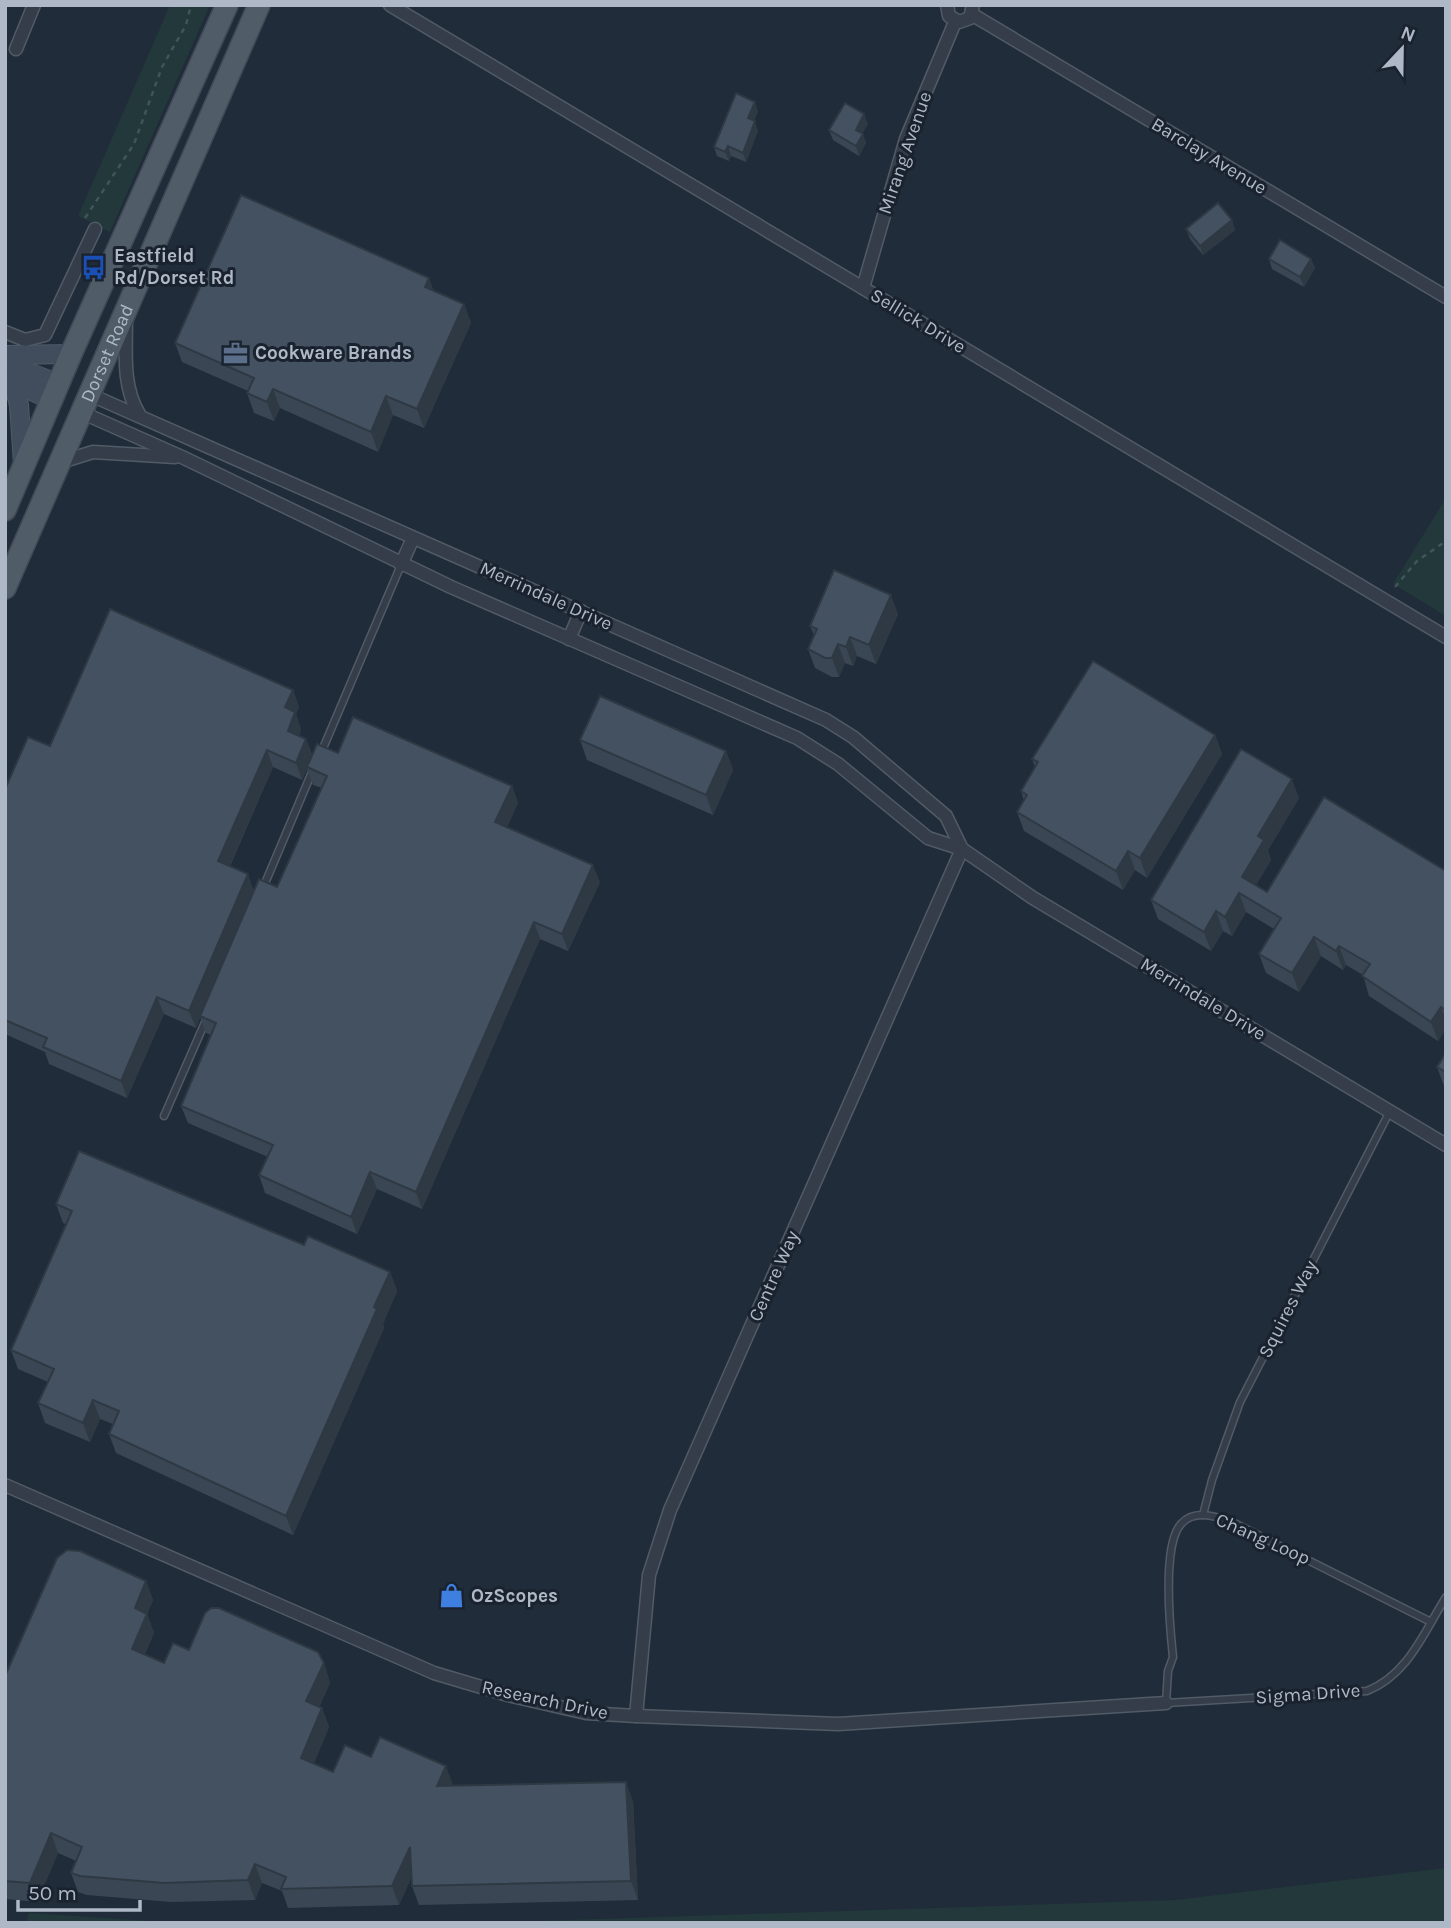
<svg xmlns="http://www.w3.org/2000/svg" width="1451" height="1928" font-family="Karla,sans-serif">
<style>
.green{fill:#22383a}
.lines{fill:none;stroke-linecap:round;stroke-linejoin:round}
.service-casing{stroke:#515b67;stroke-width:9}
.minor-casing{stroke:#515b67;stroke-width:15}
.secondary-casing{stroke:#515b67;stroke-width:20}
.primary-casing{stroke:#404956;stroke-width:24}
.path{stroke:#405557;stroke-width:2.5;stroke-dasharray:5 5;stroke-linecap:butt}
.service{stroke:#343d49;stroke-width:6}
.minor{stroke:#343d49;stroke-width:12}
.secondary{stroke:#414d5c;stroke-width:18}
.primary{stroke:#515c69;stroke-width:21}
.wall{fill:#3a4653;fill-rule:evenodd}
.shaded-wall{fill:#2f3944}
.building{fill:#435161;stroke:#2f3944;stroke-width:2}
.labels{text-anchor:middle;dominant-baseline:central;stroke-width:6;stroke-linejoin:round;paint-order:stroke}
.street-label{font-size:19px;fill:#aeb8c6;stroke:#19222e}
.poi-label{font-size:19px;font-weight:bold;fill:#aeb8c6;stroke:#19222e;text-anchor:start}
</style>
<rect width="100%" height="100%" fill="#202c39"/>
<g class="green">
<polygon points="170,5 210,5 110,232 78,216"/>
<polygon points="1446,498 1446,616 1393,584"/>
<polygon points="1446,1868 1446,1923 481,1923 1175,1900"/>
<polygon points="29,1913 182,1923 26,1923"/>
</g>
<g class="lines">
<defs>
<g id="service">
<polyline points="321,753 401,565"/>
<polyline points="263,888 312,772"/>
<polyline points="164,1116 206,1020"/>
<polyline points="1203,1515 1212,1480 1240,1402 1390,1111"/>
<path d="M1431,1622l-195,-98c-17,-7 -41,-16 -55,0 -19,21 -11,105 -8,133l-5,14 -2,32 201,-12c41,-16 57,-59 79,-94"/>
</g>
<g id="minor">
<polyline points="390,5 1446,637"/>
<polyline points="947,5 949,16 959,22 970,18 973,5"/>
<polyline points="973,15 1446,297"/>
<polyline points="16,49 34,5"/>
<polyline points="863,288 906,139 955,22"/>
<path d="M126,320c0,32 -4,66 13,94"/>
<polyline points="5,332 25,340 45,335 95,229"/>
<polyline points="91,395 826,720 853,737 946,816 962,849"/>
<polyline points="83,413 182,457 451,587 797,738 838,764 928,838 962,849 1033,898 1446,1145"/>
<polyline points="61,462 93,452 175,457"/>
<polyline points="401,565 413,538"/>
<polyline points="569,639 581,611"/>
<polyline points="5,1485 434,1673 508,1695 586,1713 636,1716 838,1724 1166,1703"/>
<polyline points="636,1716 649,1575 670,1510 962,849"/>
</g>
<g id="secondary">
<polyline points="5,355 71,354"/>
<polyline points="5,363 59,384"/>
<polyline points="8,380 53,401"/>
<polyline points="13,382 19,405 23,464"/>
</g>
<g id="primary">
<polyline points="5,510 71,354 227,5"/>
<path id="s1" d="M5,588l254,-583"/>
</g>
</defs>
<use href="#service" class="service-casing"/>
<use href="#minor" class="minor-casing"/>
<use href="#secondary" class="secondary-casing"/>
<use href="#primary" class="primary-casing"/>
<g class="path">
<polyline points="85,218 134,144 162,67 186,25 191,5"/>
<polyline points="1395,587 1417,561 1446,541"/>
</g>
<use href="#service" class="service"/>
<use href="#minor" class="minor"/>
<use href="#secondary" class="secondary"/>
<use href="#primary" class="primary"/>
</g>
<g class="wall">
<polygon points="758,111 754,121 758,131 746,162 731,156 729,161 717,156 714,147"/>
<polygon points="868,124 862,133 866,143 859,156 833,140 829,130"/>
<polygon points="1232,220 1235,230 1203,255 1190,239 1186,229"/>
<polygon points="1269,259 1311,259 1315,268 1304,287 1272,269"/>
<polygon points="429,278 433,290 464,304 471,323 424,428 393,415 378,452 280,408 274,421 254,413 247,393 248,391 182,362 175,343"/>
<polygon points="898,614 876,664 857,656 853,666 845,663 839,677 832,677 815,668 808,649 814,635 810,626"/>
<path d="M293,690l6,17 -3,7 5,15 -2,7 7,3 6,16 26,-2 174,33 6,17 -11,24 93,55 -32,69 -28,-12 -118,270 -45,-20 -20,45 -92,-41 -6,-18 9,-18 -80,-34 -7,-17 30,-71 -5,-2 -6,-16 -4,11 -32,-14 -37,84 -78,-34 -4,-12 -40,-18v-245l45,-43zM273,767l29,13 5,-11 6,16 9,3 -45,99 -23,3 -24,-24z"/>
<polygon points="1215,735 1222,754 1147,878 1135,870 1123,890 1024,831 1017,812 1024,801 1021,791 1035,767 1032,759"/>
<polygon points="580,740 726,751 733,770 713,815 587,760"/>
<polygon points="1299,798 1268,850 1271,860 1256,885 1267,892 1446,871 1446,1029 1438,1041 1369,996 1363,975 1346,965 1343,970 1321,956 1299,992 1266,973 1259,954 1274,929 1246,912 1232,936 1223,931 1211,951 1158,919 1151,900"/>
<polygon points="1446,1053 1446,1087 1444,1086 1437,1067"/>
<polygon points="56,1204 304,1245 390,1272 397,1291 383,1324 384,1328 293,1535 116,1453 109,1434 113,1424 100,1419 90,1442 45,1423 38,1403 48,1382 18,1369 11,1350 66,1224 63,1223"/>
<polygon points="146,1581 153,1600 147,1614 154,1633 145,1654 164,1663 189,1650 324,1663 330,1683 319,1707 322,1708 329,1727 314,1763 333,1772 371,1757 452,1785 633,1801 638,1900 419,1905 412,1886 411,1877 399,1905 288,1908 282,1891 262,1883 255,1900 171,1902 87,1895 78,1892 71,1873 76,1861 58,1853 37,1902 5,1899 5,1676"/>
</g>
<g class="shaded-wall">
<polygon points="755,102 758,111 751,128 748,118"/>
<polygon points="864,114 868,124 859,139 856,130"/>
<polygon points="755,121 758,131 746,162 743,153"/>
<polygon points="863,134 866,143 859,156 856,146"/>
<polygon points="728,146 731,156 729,161 725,152"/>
<polygon points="1232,220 1235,230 1203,255 1200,246"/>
<polygon points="1311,259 1315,268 1304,287 1300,277"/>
<polygon points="429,278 436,298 425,287"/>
<polygon points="464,304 471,323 424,428 417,409"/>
<polygon points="273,389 280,408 274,421 267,402"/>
<polygon points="386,396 393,415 378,452 371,432"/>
<polygon points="891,595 898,614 876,664 869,645"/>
<polygon points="850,637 857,656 853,666 846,647"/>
<polygon points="838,644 845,663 839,677 832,658"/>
<polygon points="293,690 299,707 296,714 301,729 294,748 288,731 285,707"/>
<polygon points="1215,735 1222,754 1147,878 1140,858"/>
<polygon points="306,739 313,756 302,780 296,763"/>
<polygon points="267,750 273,767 224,878 218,861"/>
<polygon points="726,751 733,770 713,815 706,795"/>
<polygon points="1292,779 1299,798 1268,850 1271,860 1249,896 1242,877 1258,836"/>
<polygon points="512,786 518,803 502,839 495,822"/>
<polygon points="1128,851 1135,870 1123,890 1116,871"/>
<polygon points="593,865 600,882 568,951 562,934"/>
<polygon points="248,874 254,891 196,1028 189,1011"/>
<polygon points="1239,893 1246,912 1232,936 1225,917"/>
<polygon points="1216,911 1223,931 1211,951 1204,932"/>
<polygon points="534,922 540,939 422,1209 416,1192"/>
<polygon points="1314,937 1321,956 1299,992 1292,973"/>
<polygon points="1339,946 1346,965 1343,970 1336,951"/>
<polygon points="157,997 164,1014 127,1098 121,1081"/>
<polygon points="1441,1007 1446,1021 1446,1029 1438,1041 1431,1022"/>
<polygon points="370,1172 377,1189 357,1234 351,1217"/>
<polygon points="390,1272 397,1291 383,1324 384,1328 293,1535 286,1516"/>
<polygon points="93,1400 100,1419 90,1442 83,1423"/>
<polygon points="146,1581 153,1600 143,1623 147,1614 154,1633 139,1668 132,1649 135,1608"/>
<polygon points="324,1663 330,1683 313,1721 306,1701"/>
<polygon points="322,1708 329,1727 308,1777 301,1758"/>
<polygon points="446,1766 453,1785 437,1786"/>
<polygon points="626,1782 633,1801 638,1900 631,1881"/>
<polygon points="51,1833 58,1853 37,1902 30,1883"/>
<polygon points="410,1847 417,1866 399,1905 392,1886"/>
<polygon points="255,1864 262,1883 255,1900 248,1880"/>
</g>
<g class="building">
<polygon points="736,93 755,102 748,118 755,121 743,153 728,146 725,152 714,147"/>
<polygon points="845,103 864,114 856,130 863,134 856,146 829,130"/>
<polygon points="241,195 429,278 425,287 464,304 417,409 386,396 371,432 273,389 267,402 247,393 254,378 175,343"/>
<polygon points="1218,203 1232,220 1200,246 1186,229"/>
<polygon points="1280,240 1311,259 1300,277 1269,259"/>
<polygon points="834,570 891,595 869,645 850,637 846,647 838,644 832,658 825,658 808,649 817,629 810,626"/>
<polygon points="110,609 293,690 285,707 295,712 288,731 306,739 296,763 267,750 218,861 248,874 189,1011 157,997 121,1081 43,1047 47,1038 5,1020 5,789 28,737 50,746"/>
<polygon points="1093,661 1215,735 1140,858 1128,851 1116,871 1017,812 1027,795 1021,791 1038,762 1032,759"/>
<polygon points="600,696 726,751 706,795 580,740"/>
<polygon points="353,717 512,786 495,822 593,865 562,934 534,922 416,1192 370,1172 351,1217 259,1175 273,1145 181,1106 216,1023 200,1016 259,879 277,887 327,776 307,767 317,744 338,753"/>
<polygon points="1241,749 1292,779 1258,836 1264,840 1242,877 1267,892 1324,797 1446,871 1446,1010 1441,1007 1431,1022 1362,976 1370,964 1339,946 1336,951 1314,937 1292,973 1259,954 1281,918 1239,893 1225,917 1216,911 1204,932 1151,900"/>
<polygon points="1446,1053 1446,1072 1437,1067"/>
<polygon points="79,1151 304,1245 308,1236 390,1272 374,1307 377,1309 286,1516 109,1434 119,1411 93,1400 83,1423 38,1403 54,1369 11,1350 72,1211 56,1204"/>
<polygon points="67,1550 80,1551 146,1581 135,1608 147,1614 132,1649 164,1663 173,1643 189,1650 205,1613 211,1608 219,1608 318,1652 324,1663 306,1701 322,1708 301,1758 333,1772 345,1745 371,1757 380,1737 446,1766 437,1786 626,1782 631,1881 412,1886 410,1847 392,1886 281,1889 286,1877 255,1864 248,1880 164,1883 80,1876 71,1873 82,1847 51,1833 30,1883 5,1881 5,1676 57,1558"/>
</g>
<defs>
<symbol id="bus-bare" viewBox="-9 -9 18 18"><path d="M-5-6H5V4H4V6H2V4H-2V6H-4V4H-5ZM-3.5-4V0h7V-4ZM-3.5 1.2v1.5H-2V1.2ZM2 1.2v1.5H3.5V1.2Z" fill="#1a4fb4" stroke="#19222e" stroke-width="2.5" paint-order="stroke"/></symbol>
<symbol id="office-bare" viewBox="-9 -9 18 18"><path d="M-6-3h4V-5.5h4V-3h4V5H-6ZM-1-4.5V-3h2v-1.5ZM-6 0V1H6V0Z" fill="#5c6f8a" stroke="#19222e" stroke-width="2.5" paint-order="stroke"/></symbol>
<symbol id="shop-bare" viewBox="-9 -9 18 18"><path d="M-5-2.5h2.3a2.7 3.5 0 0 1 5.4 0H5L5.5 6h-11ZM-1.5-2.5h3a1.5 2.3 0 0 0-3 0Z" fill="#3f7fe0" stroke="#19222e" stroke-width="2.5" paint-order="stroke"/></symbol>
</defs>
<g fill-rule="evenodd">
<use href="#bus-bare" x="76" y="250" width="35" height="35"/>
<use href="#office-bare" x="218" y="336" width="35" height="35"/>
<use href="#shop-bare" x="434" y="1578" width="35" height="35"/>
</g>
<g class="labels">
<g class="street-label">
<text transform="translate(905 153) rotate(-71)">Mirang Avenue</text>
<text transform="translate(1209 156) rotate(31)">Barclay Avenue</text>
<text transform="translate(918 321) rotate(31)">Sellick Drive</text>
<text stroke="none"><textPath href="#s1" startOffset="256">Dorset Road</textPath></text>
<text transform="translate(546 596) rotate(24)">Merrindale Drive</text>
<text transform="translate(1203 999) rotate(31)">Merrindale Drive</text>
<text transform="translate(774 1276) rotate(-66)">Centre Way</text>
<text transform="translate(1288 1309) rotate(-63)">Squires Way</text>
<text transform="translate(1263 1539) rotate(24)">Chang Loop</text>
<text transform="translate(1308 1694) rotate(-4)">Sigma Drive</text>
<text transform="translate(545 1700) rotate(12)">Research Drive</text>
</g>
<g class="poi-label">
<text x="114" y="256">Eastfield<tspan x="114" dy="22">Rd/Dorset Rd</tspan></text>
<text x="255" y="353">Cookware Brands</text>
<text x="471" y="1596">OzScopes</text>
</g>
</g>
<rect width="1451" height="1928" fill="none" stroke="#aeb8c6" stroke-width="14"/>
<g transform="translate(1402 49) rotate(22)" stroke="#19222e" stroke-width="5" paint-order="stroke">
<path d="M0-5L12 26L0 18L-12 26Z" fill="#aeb8c6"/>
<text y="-10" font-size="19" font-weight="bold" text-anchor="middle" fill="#aeb8c6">N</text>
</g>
<path d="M18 1900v10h122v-10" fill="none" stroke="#aeb8c6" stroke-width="3.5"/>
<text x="28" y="1900" font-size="21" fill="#aeb8c6" stroke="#19222e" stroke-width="5" paint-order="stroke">50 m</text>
</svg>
